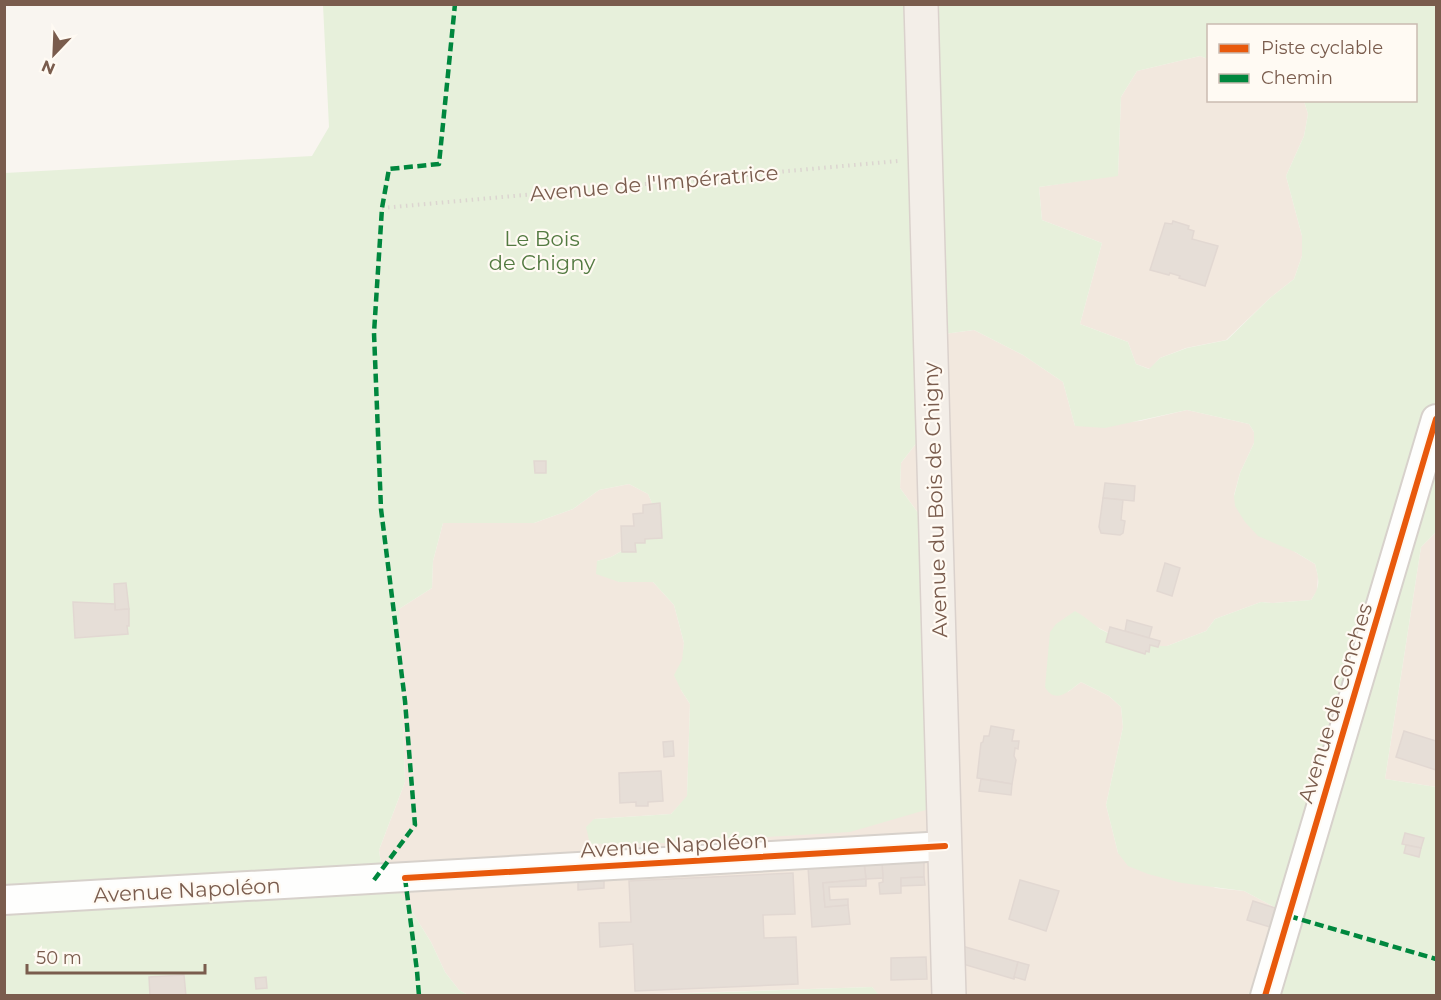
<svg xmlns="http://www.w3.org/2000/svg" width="1441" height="1000" font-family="Montserrat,sans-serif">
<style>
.residential{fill:#f2e8de}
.green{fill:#e7f0db;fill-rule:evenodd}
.building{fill:#e6ded7;stroke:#e2d8d2;stroke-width:1.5}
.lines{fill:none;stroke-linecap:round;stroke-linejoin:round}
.minor-casing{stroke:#d7d1cb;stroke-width:32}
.major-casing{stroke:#dad1cc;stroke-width:36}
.path{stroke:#dcd5d0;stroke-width:4;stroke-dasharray:1.5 4.5;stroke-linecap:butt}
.minor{stroke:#fefefd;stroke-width:28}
.major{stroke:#f3eee8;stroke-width:33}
.quiet{stroke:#00873e;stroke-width:4.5;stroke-dasharray:9 4.5;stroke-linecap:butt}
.cycleway-casing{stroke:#fffaf3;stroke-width:10}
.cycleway{stroke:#e8590c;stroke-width:6}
.labels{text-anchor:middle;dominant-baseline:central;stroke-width:4.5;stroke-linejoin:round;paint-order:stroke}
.street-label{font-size:21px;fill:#7a5c4d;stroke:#fffaf3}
.park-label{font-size:21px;fill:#537a41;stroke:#fffaf3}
</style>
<rect width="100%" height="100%" fill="#f9f5f0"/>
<g class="residential">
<polygon points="1200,56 1208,59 1208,100 1304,101 1308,114 1304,136 1286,176 1302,236 1302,256 1294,279 1270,298 1226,340 1186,348 1160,358 1150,369 1136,364 1128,342 1080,324 1102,243 1042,220 1039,187 1118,175 1121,97 1137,71"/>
<polygon points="974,330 1023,355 1063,382 1075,426 1140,421 1187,410 1249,424 1254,432 1254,443 1240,473 1234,495 1295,552 1315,564 1318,576 1317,591 1311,600 1273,603 1261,602 1215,619 1206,631 1167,646 1134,646 1093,625 1068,692 1081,682 1109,696 1121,707 1123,727 1106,805 1118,853 1216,888 1244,891 1278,909 1278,937 1248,995 879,996 872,987 622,995 468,995 459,990 445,972 431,942 399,891 382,871 379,850 405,782 399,609 432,588 433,561 443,523 534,523 573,509 599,490 629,484 648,494 658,516 645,538 611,557 597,561 619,582 653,582 674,605 684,643 681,690 690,704 687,797 671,814 594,819 664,843 921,517 900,488 901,463 925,432 944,334"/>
<polygon points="1436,532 1436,787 1385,779 1421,547"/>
</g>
<g class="green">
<path d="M323,5h1113v527l-15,15 -36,232 51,8v208h-188l30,-58v-28l-34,-18 -62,-8 -34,-9 -20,-8 -10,-13 -12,-48 17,-78 -2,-20 -12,-11 -28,-14c-12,9 -26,23 -36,5l5,-55 6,-8 19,-13 8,5 17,13 34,17h33l39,-15 9,-12 46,-17 12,1 38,-3c10,-14 8,-20 4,-36l-20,-12 -37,-16 -13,-14 -10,-16 -1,-10 6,-23 14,-30v-11l-5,-8 -62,-14 -82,18 -30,-2 -12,-44 -40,-27 -49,-25 -30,4 -19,98 -24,31 -1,25 21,29 15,290 -86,25 -186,11 -74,1 -4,-17 8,-8 77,-5 16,-18 3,-92 -9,-14 -7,-15 8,-15 2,-17 -10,-38 -21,-23h-34l-23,-8 1,-13 14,-4 34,-19 13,-21 -10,-23 -19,-10 -30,6 -26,19 -39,14h-91l-10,38 -1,27 -33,21 6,173 -26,68 3,21 17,20 32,51 14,30 14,18 9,5 -463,1v-823l307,-17 17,-29zM1208,26h208v74l-112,1 4,13 -4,22 -18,40 16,60v20l-8,23 -24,19 -43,42 -40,8 -27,10 -11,11 -13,-5 -8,-22 -48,-18 22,-81 -60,-23 -3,-33 79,-11 3,-79 16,-26 63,-15 8,3z"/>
<polygon points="872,987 879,995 622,995 638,995"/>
</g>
<g class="building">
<polygon points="1173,221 1189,226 1188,229 1194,231 1192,239 1218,246 1205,286 1179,278 1180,276 1170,273 1169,275 1150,270 1165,223 1172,224"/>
<polygon points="534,461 546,461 546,473 535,473"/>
<polygon points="1105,483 1135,486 1134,501 1103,498"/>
<polygon points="1103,498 1123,500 1121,520 1125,521 1123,533 1120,535 1101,533 1099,527"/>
<polygon points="660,503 662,538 645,539 645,543 635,543 636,552 622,552 621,526 634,526 633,514 643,513 643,505"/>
<polygon points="1165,563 1180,568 1172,596 1157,591"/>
<polygon points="126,583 129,609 115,610 114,584"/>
<polygon points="73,602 115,604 115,610 129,609 129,626 127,626 128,634 75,638"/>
<polygon points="1127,620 1152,627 1149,638 1125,631"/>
<polygon points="1110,627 1160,641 1158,647 1150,645 1149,652 1146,651 1145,654 1106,642"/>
<polygon points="991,726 1014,730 1012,741 1019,741 1018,749 1015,748 1014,756 1016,760 1012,784 977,778 981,743 983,742 984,736 989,736"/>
<polygon points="1404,731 1436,741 1436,770 1396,757"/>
<polygon points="673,741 674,756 664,757 663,742"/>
<polygon points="661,771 663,801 648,802 648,806 636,806 636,802 620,803 619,773"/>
<polygon points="981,779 1012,784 1011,795 979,791"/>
<polygon points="1405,833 1424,838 1421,848 1402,844"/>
<polygon points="1406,845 1421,848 1419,857 1404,853"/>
<polygon points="924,859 924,877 901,878 901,893 880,894 879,883 883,882 882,862"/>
<polygon points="882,862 883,878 866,879 864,863"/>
<polygon points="864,863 866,879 823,883 825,907 848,905 850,924 812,927 808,867"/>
<polygon points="793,873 795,914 763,915 764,938 796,937 798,984 635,991 633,944 600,947 599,923 631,922 629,881"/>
<polygon points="924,877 925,885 901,886 901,878"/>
<polygon points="604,879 604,888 578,890 578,880"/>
<polygon points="866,879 866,886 829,887 830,900 848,899 848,905 825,907 823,883"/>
<polygon points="1020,880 1059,891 1046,931 1009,919"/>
<polygon points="1253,901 1275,908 1270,927 1247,920"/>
<polygon points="955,944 1018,962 1014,979 956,962"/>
<polygon points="926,957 927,979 891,980 891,958"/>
<polygon points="1018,962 1029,965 1025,980 1014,977"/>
<polygon points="184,975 186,996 150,996 149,977"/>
<polygon points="266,977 267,988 256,989 255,978"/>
</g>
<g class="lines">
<defs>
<g id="minor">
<polyline points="4,900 945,846"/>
<polyline points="1265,996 1436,419"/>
</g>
<polyline id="major" points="921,4 949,996"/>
</defs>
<use href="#minor" class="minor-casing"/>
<use href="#major" class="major-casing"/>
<polyline class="path" points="382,208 898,161"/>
<use href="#minor" class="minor"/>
<use href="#major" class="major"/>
<g class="quiet">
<polyline points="405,878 417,971 419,996"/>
<polyline points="374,880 415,825 405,701 381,509 374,333 382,208 389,169 439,164 455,4"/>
<polyline points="1289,916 1436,959"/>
</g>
<defs>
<g id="cycleway">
<polyline points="405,878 945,846"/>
<polyline points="1265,996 1436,419"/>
</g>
</defs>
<use href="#cycleway" class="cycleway-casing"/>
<use href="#cycleway" class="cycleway"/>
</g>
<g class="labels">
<g class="street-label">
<text transform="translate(654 183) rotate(-5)">Avenue de l'Impératrice</text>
<text transform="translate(935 500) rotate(-92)">Avenue du Bois de Chigny</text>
<text transform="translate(1335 703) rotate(-73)">Avenue de Conches</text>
<text transform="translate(674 845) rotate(-3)">Avenue Napoléon</text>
<text transform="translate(187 890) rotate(-3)">Avenue Napoléon</text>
</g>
<g class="park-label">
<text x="542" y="238">Le Bois<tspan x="542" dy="24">de Chigny</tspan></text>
</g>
</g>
<rect width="1441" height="1000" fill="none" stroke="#7a5c4d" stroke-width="12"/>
<rect x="1207" y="24" width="210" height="78" fill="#fffaf3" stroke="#cabbb1" stroke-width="1.5"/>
<rect x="1219" y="44" width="30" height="9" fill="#e8590c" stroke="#cabbb1" stroke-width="1.5"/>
<text x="1261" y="54" font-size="18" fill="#7a5c4d">Piste cyclable</text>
<rect x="1219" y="74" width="30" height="9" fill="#00873e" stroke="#cabbb1" stroke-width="1.5"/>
<text x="1261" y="84" font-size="18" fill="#7a5c4d">Chemin</text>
<g transform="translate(54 54) rotate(203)" stroke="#fffaf3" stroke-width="4.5" paint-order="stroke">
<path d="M0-4.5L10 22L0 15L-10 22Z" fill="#7a5c4d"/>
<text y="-9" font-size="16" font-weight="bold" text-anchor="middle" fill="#7a5c4d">N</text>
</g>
<path d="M27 964v9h178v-9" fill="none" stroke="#7a5c4d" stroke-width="3"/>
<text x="36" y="964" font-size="18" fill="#7a5c4d" stroke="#fffaf3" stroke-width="4.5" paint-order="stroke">50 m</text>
</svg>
